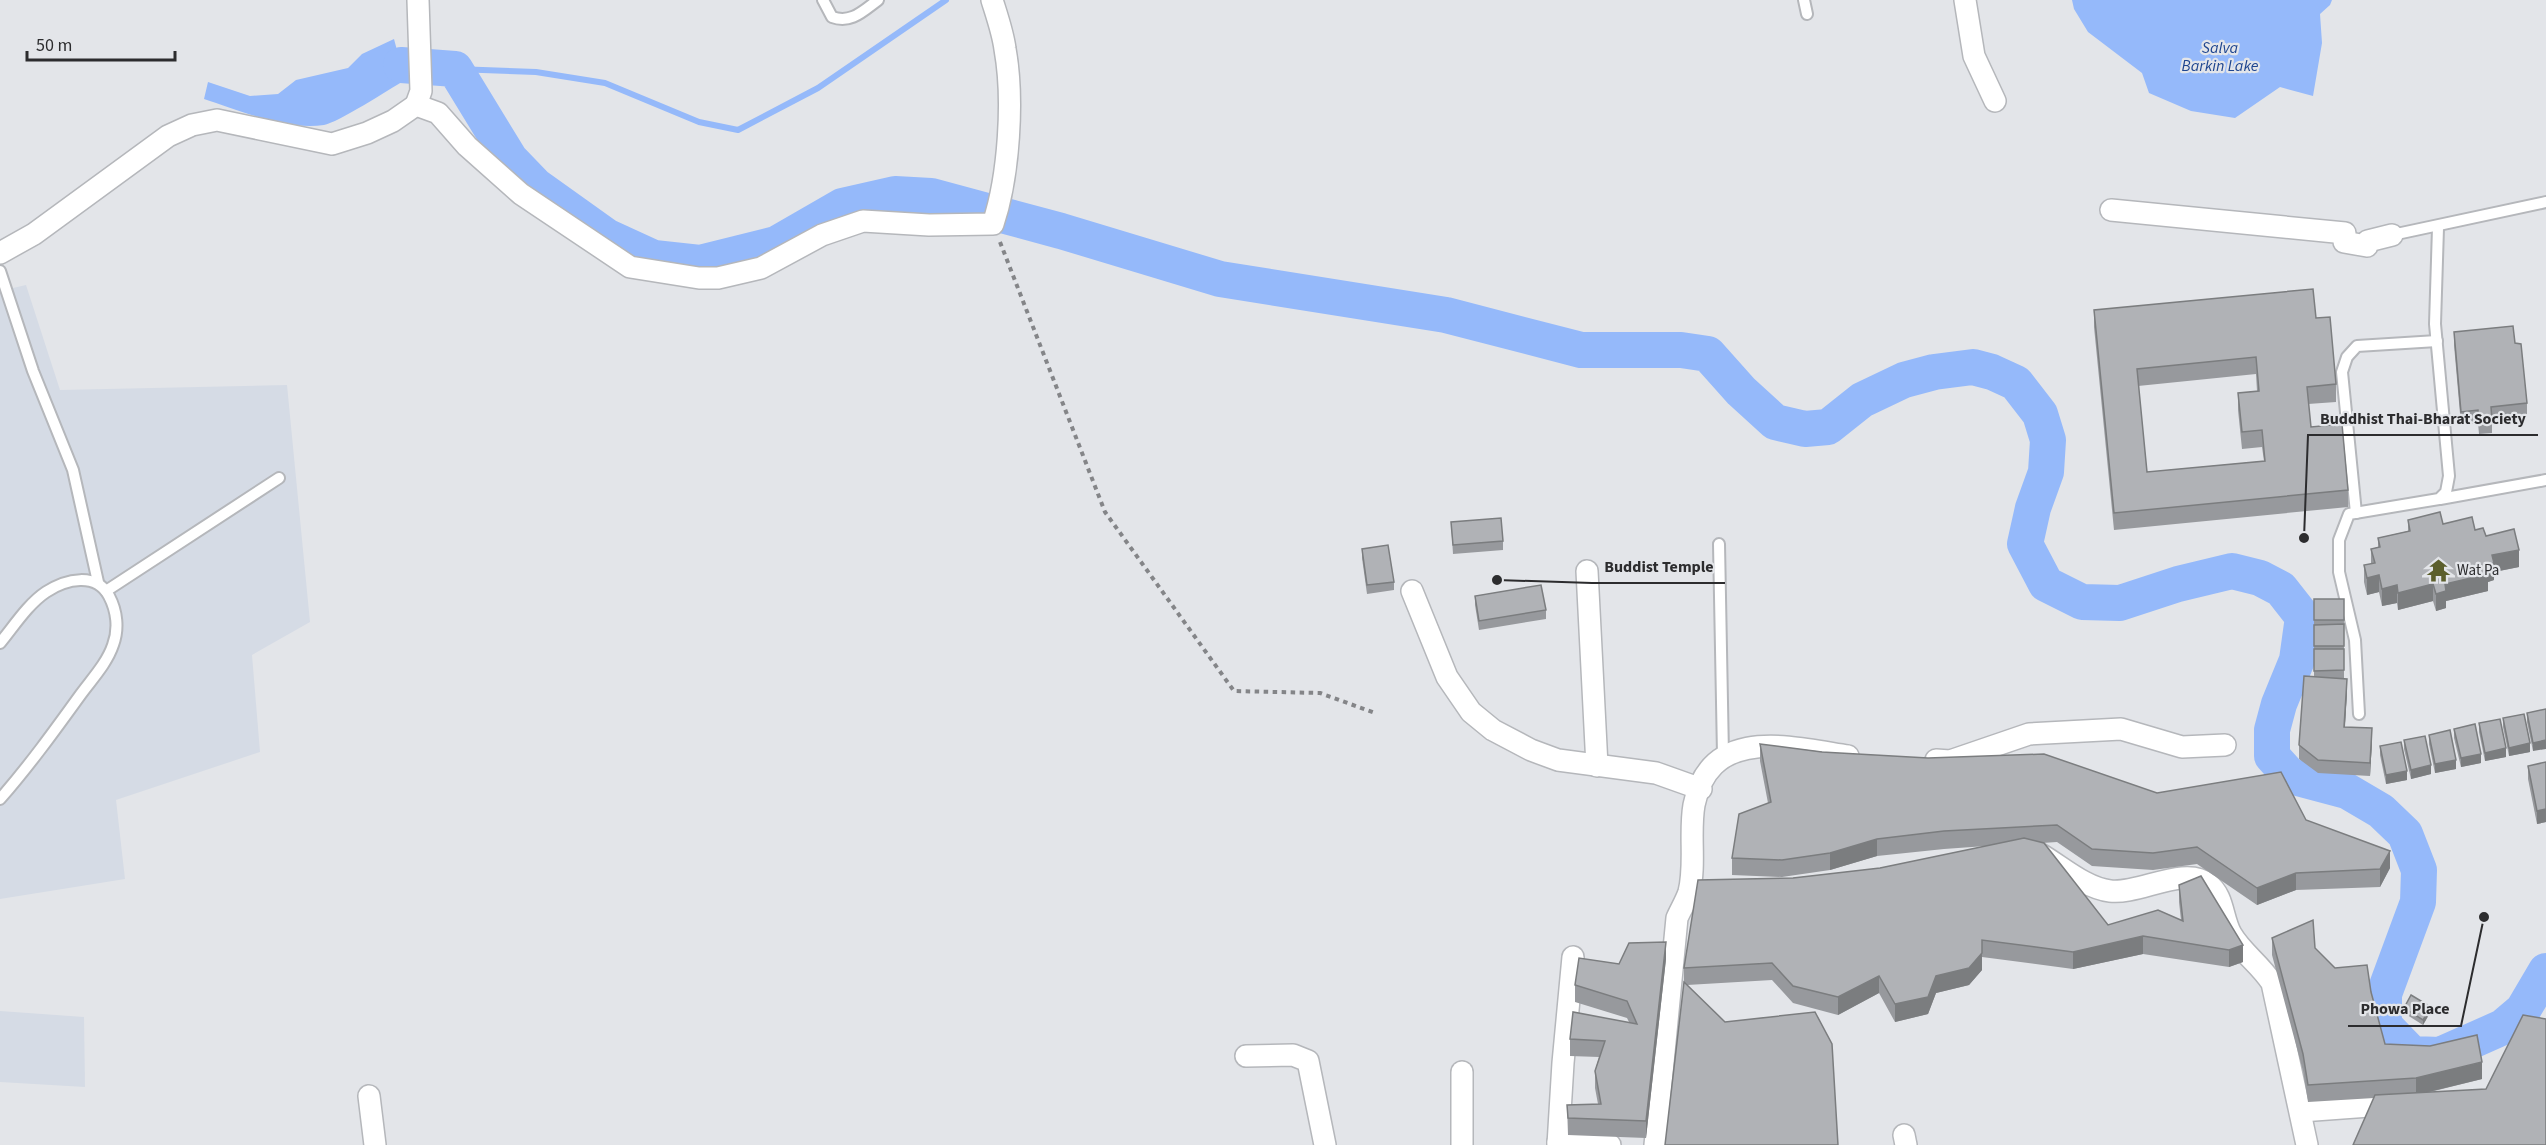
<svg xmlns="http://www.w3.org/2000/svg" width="2546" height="1145" font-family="'Source Sans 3',sans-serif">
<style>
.built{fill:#d5dbe5}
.water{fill:#95b9fa}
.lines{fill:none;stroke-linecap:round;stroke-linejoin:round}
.stream{stroke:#95b9fa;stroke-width:6}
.river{stroke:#95b9fa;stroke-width:36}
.service-casing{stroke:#b5b7bb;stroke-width:14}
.minor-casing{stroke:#b5b7bb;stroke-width:24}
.path{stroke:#848588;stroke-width:4;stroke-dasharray:4.5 4.5;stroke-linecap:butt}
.service{stroke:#fff;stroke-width:10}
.minor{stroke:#fff;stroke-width:21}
.wall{fill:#97999d;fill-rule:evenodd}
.shaded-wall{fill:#7b7d7f}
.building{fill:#b0b2b6;stroke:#7b7d7f;stroke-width:1.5;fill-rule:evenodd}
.labels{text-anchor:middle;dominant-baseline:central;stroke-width:4.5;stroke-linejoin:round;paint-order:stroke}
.poi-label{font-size:15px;fill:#2c2c2e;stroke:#e3e5e9;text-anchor:start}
.water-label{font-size:16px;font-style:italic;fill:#1e458f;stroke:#e3e5e9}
.leader{fill:none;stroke:#2c2c2e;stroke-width:2}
.callout-dot{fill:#2c2c2e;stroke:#e3e5e9;stroke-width:2}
.callout-label{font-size:16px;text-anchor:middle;font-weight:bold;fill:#2c2c2e;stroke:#e3e5e9;stroke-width:4.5;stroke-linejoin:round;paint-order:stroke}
</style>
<rect width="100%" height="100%" fill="#e3e5e9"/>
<g class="built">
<polygon points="26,285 60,390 287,385 310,622 252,655 260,752 116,800 125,879 0,899 0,291"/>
<polygon points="0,1011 84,1017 85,1087 0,1082"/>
</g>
<g class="water">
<polygon points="2072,0 2332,0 2330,5 2320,14 2322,43 2313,96 2280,87 2235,118 2191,111 2149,93 2142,73 2088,32 2074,9"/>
<path d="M394,39l11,41c-15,9 -68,43 -81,45 -38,6 -85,-15 -120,-26l4,-17 42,14 28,-2 18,-14 52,-12 14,-14z"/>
</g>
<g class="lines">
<polyline class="stream" points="455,69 536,72 605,83 699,122 738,130 818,88 946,0"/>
<polyline class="river" points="401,65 455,69 510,159 536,186 606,236 654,258 700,263 776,244 842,206 895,194 931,196 1061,231 1220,279 1446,315 1581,350 1681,350 1708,354 1741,391 1775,422 1805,429 1828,427 1862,400 1904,380 1934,372 1973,367 1992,372 2016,383 2040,414 2048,440 2046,472 2033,508 2025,544 2046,584 2082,602 2120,603 2178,584 2232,571 2260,578 2281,589 2303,617 2297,660 2279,704 2272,730 2272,756 2290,776 2347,791 2381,811 2405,834 2419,870 2418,902 2384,994 2384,1025 2412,1054 2440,1055 2503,1027 2523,1010 2546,971"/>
<defs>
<g id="service">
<path d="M823,0l9,17c19,7 31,-6 46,-17"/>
<polyline points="1804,0 1807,14"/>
<polyline points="2392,235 2546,202"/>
<polyline points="0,271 33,371 73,470 98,582"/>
<polyline points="2440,499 2546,480"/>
<polyline points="2356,513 2342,372 2347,357 2357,346 2437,341"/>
<polyline points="1719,544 1723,755"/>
<polyline points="106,591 279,478"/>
<path d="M0,643c14,-17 28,-39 46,-51 20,-13 50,-20 63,4 8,15 10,33 4,49 -6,18 -21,34 -32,49 -26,36 -52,72 -81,105"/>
<polyline points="2359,714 2355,640 2339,572 2339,540 2349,514 2439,499 2446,492 2449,476 2435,324 2438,228"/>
</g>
<g id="minor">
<polyline points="1965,0 1974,56 1995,101"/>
<polyline points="416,105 421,91 418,0"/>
<polyline points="2111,210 2345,233 2344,242 2367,246 2368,241 2392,235"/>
<path d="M0,253l34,-19 134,-98 24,-11 25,-5 115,24 35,-11 26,-12 23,-16 22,8 29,33 54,48 109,73 69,11h19l43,-10 61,-33 41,-14 66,4 64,-1c16,-48 21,-125 12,-175 -2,-16 -8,-33 -13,-49"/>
<polyline points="1587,571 1597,766"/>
<polyline points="1412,591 1447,677 1471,712 1493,730 1531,750 1558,760 1656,773 1701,789"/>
<polyline points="1936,760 1950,761 2029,734 2121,729 2182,747 2225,745"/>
<path d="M2040,854c21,12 45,34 70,37 28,4 75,-26 98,-7 16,12 14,34 23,50 11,19 29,30 41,49l35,162"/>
<polyline points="1246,1056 1293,1055 1308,1061 1325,1145"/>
<polyline points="369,1096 375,1145"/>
<polyline points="2301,1111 2397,1104"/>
<polyline points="1904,1135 1906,1145"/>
<polyline points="1558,1142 1610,1145"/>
<polyline points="1462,1145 1462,1072"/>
<polyline points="1558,1145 1563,1063 1573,957"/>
<path d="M1655,1145l22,-227c4,-9 9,-17 12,-26 7,-27 0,-59 5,-87 16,-80 96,-58 154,-49"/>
</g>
</defs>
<use href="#service" class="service-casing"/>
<use href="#minor" class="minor-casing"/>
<polyline class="path" points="1000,242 1105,512 1234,691 1320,693 1375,713"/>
<use href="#service" class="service"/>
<use href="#minor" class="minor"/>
</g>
<g class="wall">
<path d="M2094,310l222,8 20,66v18l-28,2 3,23 37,63v17l-234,23 -20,-203zM2256,374l1,17 -19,2v17l4,39 20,-2 2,14 -117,11 -9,-86z"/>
<polygon points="2454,332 2515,343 2527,403 2527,417 2492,420 2492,433 2479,434 2478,423 2461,425 2454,345"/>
<polygon points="2408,520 2443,524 2475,530 2486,536 2519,567 2494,572 2494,580 2488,582 2488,591 2446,601 2446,608 2436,611 2433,601 2398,610 2397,603 2382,606 2379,592 2367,595 2364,582 2364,565 2371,564 2371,549 2378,547 2378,538 2408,531"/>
<polygon points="1451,522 1503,541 1503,550 1453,554"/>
<polygon points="1362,549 1394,582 1394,590 1367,594 1362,558"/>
<polygon points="1475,596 1546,610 1546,619 1479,630 1475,605"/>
<polygon points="2314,599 2344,599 2344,679 2347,692 2345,727 2372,741 2370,776 2318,773 2299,759 2299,745 2314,677"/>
<polygon points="2546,709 2533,751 2527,722 2527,713"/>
<polygon points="2503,718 2530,752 2509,756 2503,727"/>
<polygon points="2479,723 2506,757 2485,761 2479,732"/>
<polygon points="2454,729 2481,763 2461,767 2454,738"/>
<polygon points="2429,735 2456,769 2435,773 2429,744"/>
<polygon points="2404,740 2431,774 2411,779 2404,749"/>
<polygon points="1760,744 2157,793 2306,820 2390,868 2380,887 2296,890 2257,905 2197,864 2153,870 2092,866 2057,842 2042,843 2108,925 2181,920 2179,902 2179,885 2243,962 2229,967 2143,954 2073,969 1982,957 1982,970 1969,985 1936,993 1928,1014 1895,1022 1879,993 1838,1015 1793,1003 1772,980 1687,985 1838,1145 1684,983 1684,968 1793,878 1880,868 1986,846 1944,849 1877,856 1830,870 1782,877 1732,875 1732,858 1768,803 1760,761"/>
<polygon points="2380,746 2407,780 2386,784 2380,755"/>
<polygon points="2546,762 2546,822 2537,824 2528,779 2528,766"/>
<polygon points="2272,938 2315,948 2335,968 2371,992 2385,1044 2482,1079 2430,1092 2546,1145 2374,1098 2308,1102 2303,1071 2272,955"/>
<polygon points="1666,959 1646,1138 1568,1135 1567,1105 1598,1104 1595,1088 1595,1071 1599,1057 1570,1056 1570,1039 1629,1022 1627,1018 1575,1002 1575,985 1619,964"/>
<polygon points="2404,1008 2431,1011 2423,1025 2404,1013"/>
</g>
<g class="shaded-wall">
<polygon points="2519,550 2519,567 2494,572 2494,580 2488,582 2488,591 2446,601 2446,608 2436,611 2436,594 2445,584 2486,565 2492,555"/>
<polygon points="2379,575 2379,592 2367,595 2367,578"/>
<polygon points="2433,584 2433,601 2398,610 2398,593"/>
<polygon points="2397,585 2397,603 2382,606 2382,589"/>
<polygon points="2347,679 2347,692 2344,740 2344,727"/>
<polygon points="2372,728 2372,741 2370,776 2370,763"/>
<polygon points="2546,740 2546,749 2533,751 2533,743"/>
<polygon points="2530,743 2530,752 2509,756 2509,748"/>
<polygon points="2506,748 2506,757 2485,761 2485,753"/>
<polygon points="2481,754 2481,763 2461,767 2461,758"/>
<polygon points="2456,760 2456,769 2435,773 2435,764"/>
<polygon points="2431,765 2431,774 2411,779 2411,770"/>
<polygon points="2407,771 2407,780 2386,784 2386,775"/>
<polygon points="2546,809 2546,822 2537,824 2537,811"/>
<polygon points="1877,839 1877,856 1830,870 1830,853"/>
<polygon points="2390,851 2390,868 2380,887 2380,869"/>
<polygon points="2296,873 2296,890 2257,905 2257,888"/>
<polygon points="2143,936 2143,954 2073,969 2073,952"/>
<polygon points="1666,942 1666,959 1646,1138 1646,1121"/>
<polygon points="2243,945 2243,962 2229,967 2229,950"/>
<polygon points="1982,953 1982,970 1969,985 1936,993 1928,1014 1895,1022 1895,1004 1936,976"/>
<polygon points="1879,976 1879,993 1838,1015 1838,997"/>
<polygon points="2431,1007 2431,1011 2423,1025 2423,1020"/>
<polygon points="2482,1062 2482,1079 2416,1095 2416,1078"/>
</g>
<g class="building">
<path d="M2313,289l3,29 14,-1 6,67 -29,3 4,40 31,-3 6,66 -234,23 -20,-203zM2256,357l3,34 -21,2 4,39 20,-2 3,31 -118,11 -10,-103z"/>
<polygon points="2513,326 2515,343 2521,344 2527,403 2491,407 2492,420 2479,421 2478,410 2461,412 2454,332"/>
<polygon points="2440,512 2443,524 2472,517 2475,530 2483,528 2486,536 2514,529 2519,550 2492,555 2494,563 2486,565 2488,574 2445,584 2446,591 2436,594 2433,584 2398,593 2397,585 2382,589 2379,575 2367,578 2364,565 2375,563 2371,549 2380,547 2378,538 2410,531 2408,520"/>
<polygon points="1501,518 1503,541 1453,545 1451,522"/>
<polygon points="1388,545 1394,582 1367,585 1362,549"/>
<polygon points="1541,585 1546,610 1479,621 1475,596"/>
<rect x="2314" y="599" width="30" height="21"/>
<polygon points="2344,624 2344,646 2314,646 2314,625"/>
<polygon points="2314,649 2344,649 2344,670 2314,671"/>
<polygon points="2304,676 2347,679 2344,727 2372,728 2370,763 2318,760 2299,745"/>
<polygon points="2546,709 2546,740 2533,743 2527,713"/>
<polygon points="2524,714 2530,743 2509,748 2503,718"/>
<polygon points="2500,719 2506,748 2485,753 2479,723"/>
<polygon points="2475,724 2481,754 2461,758 2454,729"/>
<polygon points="2450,730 2456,760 2435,764 2429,735"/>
<polygon points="2425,736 2431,765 2411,770 2404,740"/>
<polygon points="2401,742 2407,771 2386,775 2380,746"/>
<polygon points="1760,744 1822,752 1928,758 2044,754 2157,793 2281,772 2306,820 2390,851 2380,869 2296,873 2257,888 2197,847 2153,853 2092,849 2057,825 1944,831 1877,839 1830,853 1782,860 1732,858 1739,814 1771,802"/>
<polygon points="2546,762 2546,809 2537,811 2528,766"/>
<polygon points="2024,838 2044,843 2108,925 2158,910 2183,921 2179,885 2201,876 2243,945 2229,950 2143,936 2073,952 1982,940 1982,953 1969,968 1936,976 1928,997 1895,1004 1879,976 1838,997 1793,986 1772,963 1684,968 1698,880 1793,878 1880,868"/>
<polygon points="2313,920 2315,948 2335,968 2367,965 2371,992 2385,1044 2430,1046 2477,1035 2482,1062 2416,1078 2308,1085 2303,1054 2272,938"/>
<polygon points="1666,942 1646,1121 1568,1118 1567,1105 1601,1104 1595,1071 1605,1041 1570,1039 1573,1012 1637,1024 1627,1001 1575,985 1579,958 1619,964 1629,943"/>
<polygon points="1684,982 1725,1022 1815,1012 1832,1044 1838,1145 1665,1145"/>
<polygon points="2411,995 2431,1007 2423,1020 2404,1008"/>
<polygon points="2523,1015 2546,1019 2546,1145 2353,1145 2375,1095 2486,1089"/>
</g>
<defs>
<symbol id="temple-bare" viewBox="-9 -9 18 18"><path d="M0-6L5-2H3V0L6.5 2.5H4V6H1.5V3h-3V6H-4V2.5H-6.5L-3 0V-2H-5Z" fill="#5c5f2c" stroke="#e3e5e9" stroke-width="2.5" paint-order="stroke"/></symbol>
</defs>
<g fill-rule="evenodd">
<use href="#temple-bare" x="2422" y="554" width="33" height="33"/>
</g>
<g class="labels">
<g class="poi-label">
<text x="2457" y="570">Wat Pa</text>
</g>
<g class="water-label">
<text x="2220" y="48">Salva<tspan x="2220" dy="18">Barkin Lake</tspan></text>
</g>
</g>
<path class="leader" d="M2304 538L2308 435H2538M1497 580L1592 583H1725M2484 917L2461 1026H2348"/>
<g class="callout-dot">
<circle cx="2304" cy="538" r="6"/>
<circle cx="1497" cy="580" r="6"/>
<circle cx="2484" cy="917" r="6"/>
</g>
<g class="callout-label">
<text x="2423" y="424">Buddhist Thai-Bharat Society</text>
<text x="1659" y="572">Buddist Temple</text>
<text x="2405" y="1014">Phowa Place</text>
</g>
<path d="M27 51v9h148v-9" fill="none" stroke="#2c2c2e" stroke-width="3"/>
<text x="36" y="51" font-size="18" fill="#2c2c2e" stroke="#e3e5e9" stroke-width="4.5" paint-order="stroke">50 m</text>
</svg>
